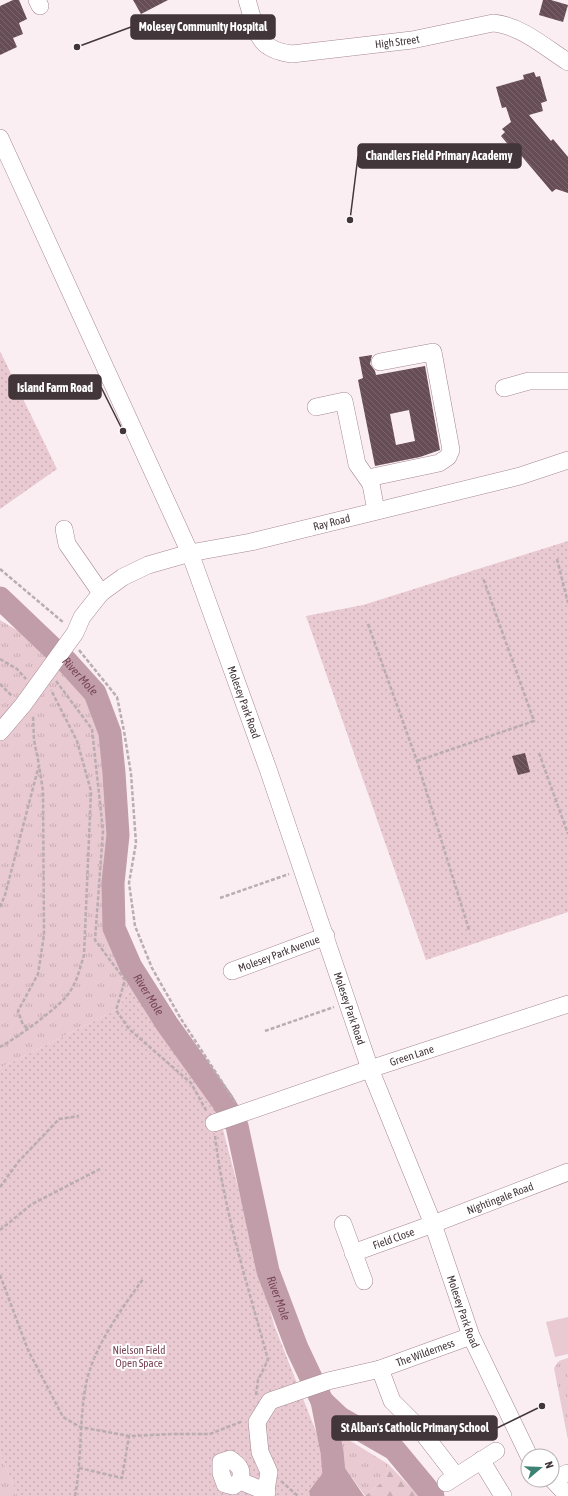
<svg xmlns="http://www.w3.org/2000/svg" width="568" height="1496" font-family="'Asap Condensed',sans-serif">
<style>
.grass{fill:url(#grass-tufts)}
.forest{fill:url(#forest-firs)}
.park{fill:url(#park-dots)}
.pitch{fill:#e9c9d2}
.water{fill:#c09da8}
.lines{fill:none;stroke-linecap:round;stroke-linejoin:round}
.river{stroke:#c09da8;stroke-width:23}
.building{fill:url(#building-back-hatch);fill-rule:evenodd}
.minor-casing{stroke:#a58891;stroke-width:18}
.path{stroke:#baadb1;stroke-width:2.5;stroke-dasharray:4 2;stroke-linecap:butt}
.minor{stroke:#fff;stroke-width:17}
.labels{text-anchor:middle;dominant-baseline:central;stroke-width:4;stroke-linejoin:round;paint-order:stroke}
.street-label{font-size:11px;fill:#43363a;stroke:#fff}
.park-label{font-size:11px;fill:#784557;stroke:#fff}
.water-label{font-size:12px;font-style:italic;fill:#794658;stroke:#fff}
.leader{fill:none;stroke:#43363a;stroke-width:1.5}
.callout-dot{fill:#43363a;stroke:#fff;stroke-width:1.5}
.callout{fill:#43363a;stroke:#43363a;stroke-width:1.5}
.callout-label{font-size:12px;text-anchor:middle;font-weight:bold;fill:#fff}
</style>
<defs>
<pattern id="grass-tufts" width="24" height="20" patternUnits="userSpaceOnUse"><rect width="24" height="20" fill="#e9c9d2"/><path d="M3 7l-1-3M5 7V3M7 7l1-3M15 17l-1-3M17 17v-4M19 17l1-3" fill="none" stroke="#c9adb5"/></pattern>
<pattern id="forest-firs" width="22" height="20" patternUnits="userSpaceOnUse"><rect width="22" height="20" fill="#e9c9d2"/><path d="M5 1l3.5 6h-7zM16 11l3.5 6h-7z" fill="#c9adb5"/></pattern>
<pattern id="park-dots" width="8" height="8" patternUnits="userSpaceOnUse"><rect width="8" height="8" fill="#e9c9d2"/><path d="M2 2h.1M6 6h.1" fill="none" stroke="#c9adb5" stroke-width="1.8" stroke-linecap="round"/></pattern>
<pattern id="building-back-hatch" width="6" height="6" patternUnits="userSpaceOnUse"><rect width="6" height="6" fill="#674d55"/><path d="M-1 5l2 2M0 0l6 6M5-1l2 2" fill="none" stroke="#7a656b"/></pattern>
</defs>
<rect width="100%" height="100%" fill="#fbeef2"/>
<g class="grass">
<polygon points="0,620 33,640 65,673 84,695 97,726 105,765 111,827 102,894 111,949 136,982 116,1010 0,1068"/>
<polygon points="568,1358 568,1440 554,1368 559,1361"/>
<polygon points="339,1434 388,1464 386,1479 365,1496 341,1462"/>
<polygon points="0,1454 18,1496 0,1496"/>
</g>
<polygon class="forest" points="388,1464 419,1496 365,1496 386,1479"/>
<g class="park">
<polygon points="0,351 57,469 0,509"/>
<polygon points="568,541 568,912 426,960 306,616 363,605"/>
<polygon points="136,982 170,1040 214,1107 221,1122 274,1325 317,1434 324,1472 309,1491 310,1496 18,1496 0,1454 0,1068 116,1010"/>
</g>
<polygon class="pitch" points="568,1317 568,1354 555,1357 546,1322"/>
<path class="water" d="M341,1462l23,34h-54l-1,-5c9,-11 18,-27 32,-29z"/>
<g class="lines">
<g class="river">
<path id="s1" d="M0,598l66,63 29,32 15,40 4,40 4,62 -5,48 1,45 17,39 36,57 56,78 14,24 31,145 29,77 25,53 10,51 4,44"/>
<polyline points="322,1401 340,1418 394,1449 433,1496"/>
</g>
</g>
<g class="building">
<polygon points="13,0 19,0 27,19 19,23 23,34 13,38 17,47 0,55 0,6"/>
<polygon points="133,0 168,0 141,14"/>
<polygon points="543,0 551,0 568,5 563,22 539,15"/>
<polygon points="534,72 536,77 540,76 547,101 541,103 543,111 529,115 551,141 553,139 568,157 568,193 556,189 552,192 519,153 517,155 501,136 505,132 502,129 511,122 506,107 502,108 496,87 524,79 523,75"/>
<path d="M372,355l-2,9 5,7 1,4 49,-9 15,84 -20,7 -45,9 -17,-86 5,-2 -4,-21zM409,410l6,31 -19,4 -6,-31z"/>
<polygon points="525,753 530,772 518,775 512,756"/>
</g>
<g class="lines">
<defs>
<g id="minor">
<polyline points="37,0 40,6"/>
<path id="s2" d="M247,0c10,31 8,49 45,54l120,-14 81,-17c27,2 53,25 75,39"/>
<path id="s3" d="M0,138l190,415 78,216 102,300 63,155 38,112 58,120"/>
<polyline points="504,388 529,381 568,381"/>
<polyline points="316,407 344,401 357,464 371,484 376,511"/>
<polyline points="368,478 439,463 448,457 451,450 433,352 380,362"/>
<polyline points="64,529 67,544 101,593"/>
<path id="s4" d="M0,732l23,-27 52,-72 7,-16 19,-24 22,-16 25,-12 42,-12 61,-11 269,-66 48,-16"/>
<path id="s5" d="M232,971l94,-35"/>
<path id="s6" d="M214,1123l156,-54 198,-65"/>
<polyline points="343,1224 364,1281"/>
<path id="s7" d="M353,1253l80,-29 135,-52"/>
<polyline points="380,1369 392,1401 419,1428 456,1476"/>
<polyline points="481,1460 503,1496"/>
<polyline points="552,1479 568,1496"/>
<polyline points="553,1479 568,1473"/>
<path d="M240,1481c3,-11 0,-15 -10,-22l-9,3v11l4,11 8,2 7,-5 27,11"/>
<polyline points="446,1483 496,1451"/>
<path id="s8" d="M265,1496l4,-24 -9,-20 -3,-30 13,-21 58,-20 52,-12 91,-33"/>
</g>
</defs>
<use href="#minor" class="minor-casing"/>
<g class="path">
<polyline points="557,559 568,603"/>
<polyline points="0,569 64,623"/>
<polyline points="368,624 417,761 469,930"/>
<polyline points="79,650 117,697 124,731 131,774 136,843 129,883 135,926 152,968 181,1019 235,1102"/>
<polyline points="0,659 17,669 26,679"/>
<polyline points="56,681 92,729 103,831 95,940 125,980 116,1010 129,1029 191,1083 207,1112"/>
<polyline points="0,684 12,696"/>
<polyline points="539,753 568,834"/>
<polyline points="417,761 534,721 483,578"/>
<polyline points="220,898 289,874"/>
<polyline points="0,907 5,895 39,765 34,740 33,715"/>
<polyline points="27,1028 23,1025 18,1011 38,974 44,935 43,791 39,765"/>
<polyline points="265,1031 334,1007"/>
<path d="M0,1047c15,-8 60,-40 69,-54 8,-11 11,-25 15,-38l7,-164 -14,-50 -26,-51"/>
<path d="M215,1136c9,76 33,150 53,224l-10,20 -2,15"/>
<polyline points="0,1187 19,1161 59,1119 79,1116"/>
<polyline points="0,1230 32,1204 100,1169"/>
<polyline points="0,1275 28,1350 63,1417 80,1427 129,1436 174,1434 210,1434 243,1421"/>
<polyline points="79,1468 122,1478 129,1436"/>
<polyline points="281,1481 298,1496"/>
<path d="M75,1496c7,-37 4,-75 11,-112 8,-38 35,-74 57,-105"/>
</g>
<use href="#minor" class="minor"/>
</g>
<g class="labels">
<g class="street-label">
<text stroke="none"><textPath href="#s2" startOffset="183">High Street</textPath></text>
<text stroke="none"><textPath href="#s4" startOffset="416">Ray Road</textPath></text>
<text stroke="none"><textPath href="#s3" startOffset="615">Molesey Park Road</textPath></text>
<text stroke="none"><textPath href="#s5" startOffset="50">Molesey Park Avenue</textPath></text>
<text stroke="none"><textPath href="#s3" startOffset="939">Molesey Park Road</textPath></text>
<text stroke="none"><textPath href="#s6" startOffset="209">Green Lane</textPath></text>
<text stroke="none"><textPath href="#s7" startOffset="157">Nightingale Road</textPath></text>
<text stroke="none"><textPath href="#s7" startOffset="43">Field Close</textPath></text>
<text stroke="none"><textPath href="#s3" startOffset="1263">Molesey Park Road</textPath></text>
<text stroke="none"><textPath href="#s8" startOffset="264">The Wilderness</textPath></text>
</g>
<g class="park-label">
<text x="139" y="1350">Nielson Field<tspan x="139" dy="13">Open Space</tspan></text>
</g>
<g class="water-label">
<text stroke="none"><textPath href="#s1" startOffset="112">River Mole</textPath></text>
<text stroke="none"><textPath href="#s1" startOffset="448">River Mole</textPath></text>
<text stroke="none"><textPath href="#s1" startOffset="784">River Mole</textPath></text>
</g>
</g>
<path class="leader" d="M77 47L131 27M350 220L358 156M123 431L101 387M542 1406L497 1428"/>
<g class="callout-dot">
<circle cx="77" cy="47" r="4"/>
<circle cx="350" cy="220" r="4"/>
<circle cx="123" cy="431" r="4"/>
<circle cx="542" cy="1406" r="4"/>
</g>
<g class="callout">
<rect x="131" y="15" width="144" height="24" rx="4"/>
<rect x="358" y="144" width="163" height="24" rx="4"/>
<rect x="9" y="375" width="92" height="24" rx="4"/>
<rect x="332" y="1416" width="165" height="24" rx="4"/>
</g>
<g class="callout-label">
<text x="203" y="31">Molesey Community Hospital</text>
<text x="439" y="160">Chandlers Field Primary Academy</text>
<text x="55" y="392">Island Farm Road</text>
<text x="415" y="1432">St Alban's Catholic Primary School</text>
</g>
<g transform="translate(540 1468) rotate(71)"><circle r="19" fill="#ffffff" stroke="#b4afb0"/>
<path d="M0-3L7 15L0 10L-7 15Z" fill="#3f8274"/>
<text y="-6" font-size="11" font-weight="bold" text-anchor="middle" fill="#43363a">N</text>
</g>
</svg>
